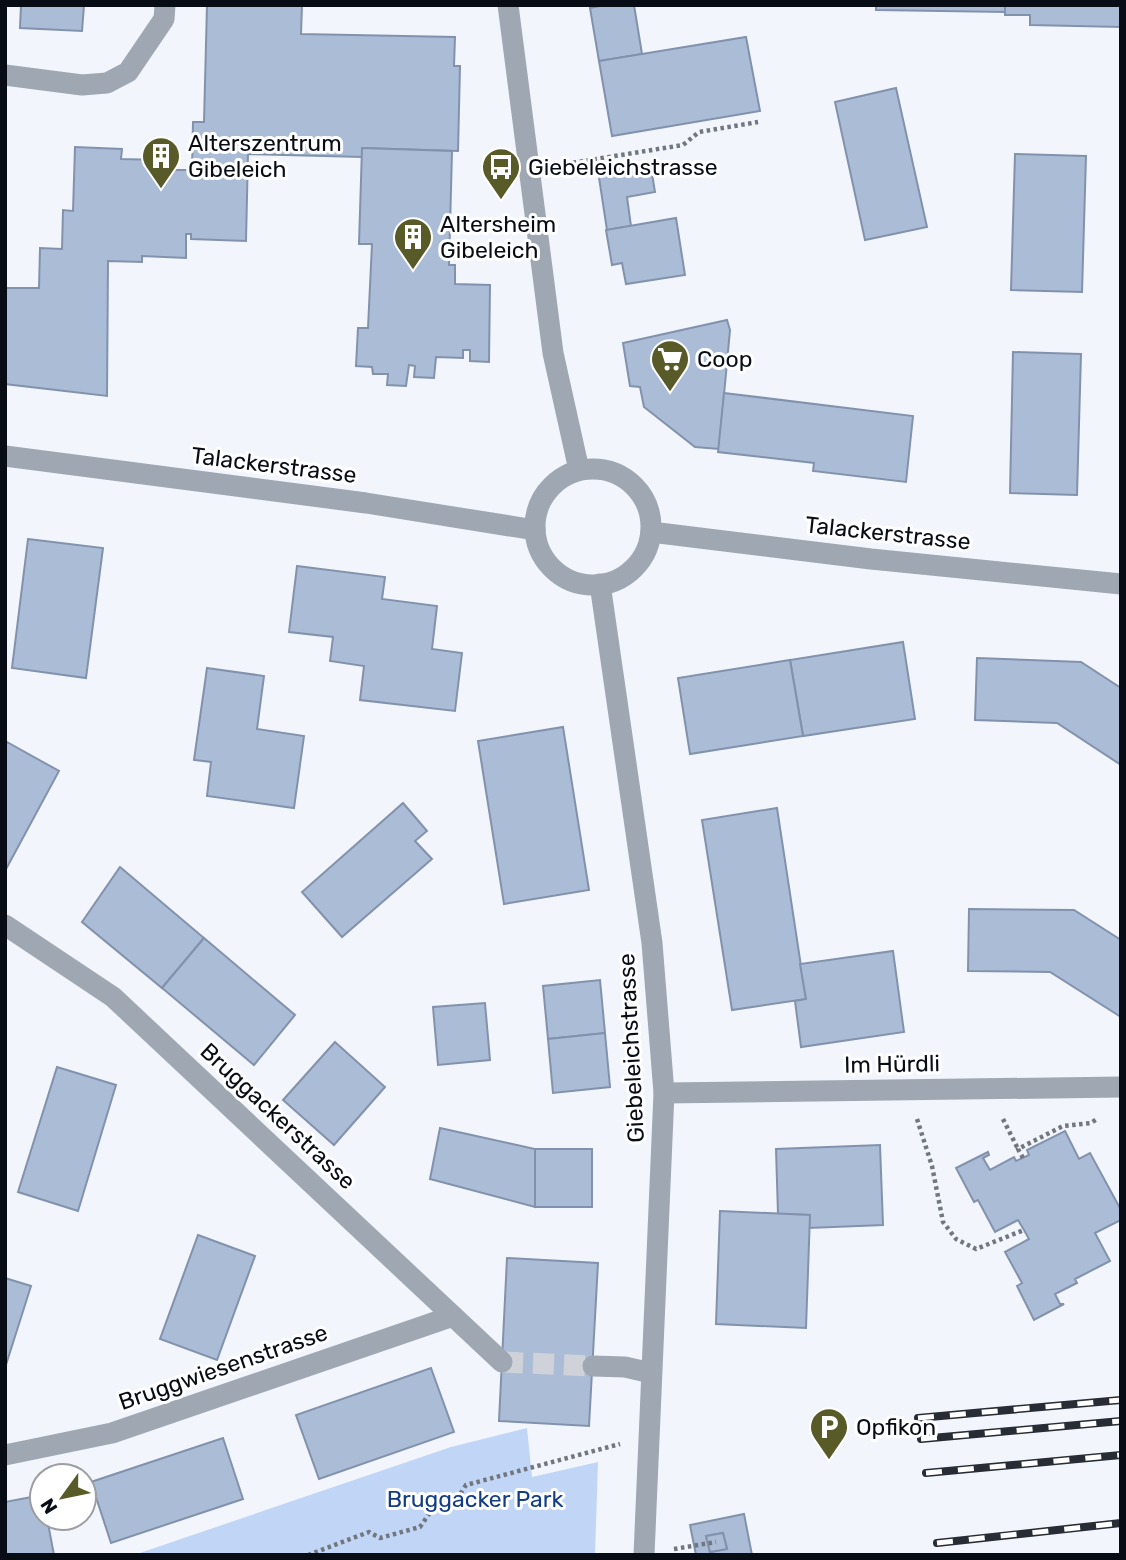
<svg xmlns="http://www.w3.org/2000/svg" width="1126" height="1560" font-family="Rubik,sans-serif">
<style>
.green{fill:#c1d5f7}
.building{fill:#abbcd7;stroke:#8292ad;stroke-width:2}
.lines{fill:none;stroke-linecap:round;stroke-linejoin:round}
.minor-tunnel{stroke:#cfd3d9;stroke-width:21;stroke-dasharray:21 10;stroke-linecap:butt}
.path{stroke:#72777f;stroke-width:4.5;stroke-dasharray:3.5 3.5;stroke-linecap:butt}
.minor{stroke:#9fa7b3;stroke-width:21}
.rail-casing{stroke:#272c35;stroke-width:8}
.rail{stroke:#fff;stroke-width:5;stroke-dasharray:16;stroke-linecap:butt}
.labels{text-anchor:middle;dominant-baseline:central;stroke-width:6;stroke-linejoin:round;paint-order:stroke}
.poi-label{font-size:23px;fill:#070c15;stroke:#fff;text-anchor:start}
.street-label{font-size:23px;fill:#070c15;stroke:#fff}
.park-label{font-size:23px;fill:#123d86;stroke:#fff}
</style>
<rect width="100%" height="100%" fill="#f2f6fc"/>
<polygon class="green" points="527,1428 532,1477 598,1462 595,1555 134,1555 451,1447"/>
<g class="building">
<polygon points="21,5 84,5 82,31 20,28"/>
<polygon points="207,5 302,5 301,34 455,37 454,66 460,66 458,151 362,148 362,157 248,154 246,241 191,239 191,234 186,234 186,258 142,256 142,262 108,261 107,396 5,384 5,288 39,288 40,248 62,249 63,210 73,211 75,147 122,149 121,159 161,160 161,170 192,170 193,122 204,122"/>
<polygon points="605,5 634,5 642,54 599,61 590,8"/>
<polygon points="876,5 1005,5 1005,12 876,10"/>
<polygon points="1005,5 1121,5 1121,27 1030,25 1030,15 1005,15"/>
<polygon points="746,37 760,111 612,136 599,61"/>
<polygon points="896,88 927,227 865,240 835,102"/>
<polygon points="362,148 452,151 449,265 455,265 455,284 490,285 489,362 470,361 470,350 463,350 463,358 436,357 434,378 414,377 415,366 409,365 406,386 387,385 388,374 373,374 372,367 356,366 358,328 368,328 372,244 359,244"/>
<polygon points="1015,154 1086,156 1082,292 1011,290"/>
<polygon points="650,162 655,192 627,197 631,226 607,230 598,171"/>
<polygon points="676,218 685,275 626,284 622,263 612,265 606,230"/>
<polygon points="727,320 730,330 719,449 695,447 644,407 640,387 630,386 623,343"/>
<polygon points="1013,352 1081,354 1077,495 1010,493"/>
<polygon points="724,393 913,416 906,482 813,471 814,463 718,452"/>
<polygon points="28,539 103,548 86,678 12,668"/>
<polygon points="297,566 385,577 382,599 437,606 432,649 462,653 455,711 360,700 364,666 330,661 333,637 289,632"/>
<polygon points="903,642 915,719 803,736 790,660"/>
<polygon points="977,658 1081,662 1121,688 1121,765 1057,723 975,720"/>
<polygon points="790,660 803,736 690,754 678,678"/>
<polygon points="207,668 264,676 257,729 304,736 294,808 207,796 211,762 194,760"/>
<polygon points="563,727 589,890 504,904 478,741"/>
<polygon points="7,742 59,771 5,871 5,746"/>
<polygon points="403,803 427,831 415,841 432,859 342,937 302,892"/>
<polygon points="777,808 806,999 732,1010 702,820"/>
<polygon points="120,867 204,938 162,988 82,922"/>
<polygon points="969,909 1074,910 1121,940 1121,1017 1050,972 968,971"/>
<polygon points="204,938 295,1015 254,1065 162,988"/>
<polygon points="893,951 904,1032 801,1047 795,1001 806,999 800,964"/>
<polygon points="600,980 605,1033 548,1039 543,986"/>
<polygon points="485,1003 490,1060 438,1065 433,1007"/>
<polygon points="605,1033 610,1087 553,1093 548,1039"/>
<polygon points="335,1042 385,1087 334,1145 283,1100"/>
<polygon points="57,1067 116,1085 78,1211 18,1192"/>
<polygon points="440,1128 535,1149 535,1207 430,1179"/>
<polygon points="1065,1131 1079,1159 1090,1153 1121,1210 1121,1220 1095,1233 1110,1261 1075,1279 1077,1283 1055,1294 1060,1304 1064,1304 1034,1320 1017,1286 1022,1283 1005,1252 1029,1239 1024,1230 1018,1220 995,1232 978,1200 974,1202 956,1168 988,1152 989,1155 983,1158 990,1170 1014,1157 1016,1161 1029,1155 1027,1150"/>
<polygon points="880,1145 883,1225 809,1228 810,1215 778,1214 776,1149"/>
<rect x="535" y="1149" width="57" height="58"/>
<polygon points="720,1211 810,1215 806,1328 716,1324"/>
<polygon points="198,1235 255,1256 217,1360 160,1339"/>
<polygon points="507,1258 598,1263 589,1426 499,1421"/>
<polygon points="5,1278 31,1286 5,1368"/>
<polygon points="431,1368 454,1432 319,1479 296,1415"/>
<polygon points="223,1438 243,1499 111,1543 91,1482"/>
<polygon points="42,1495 42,1518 47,1518 54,1555 5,1555 5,1502"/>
<polygon points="744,1514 752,1555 696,1555 690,1525"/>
<polygon points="723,1533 727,1549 710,1552 706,1536"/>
<polygon points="723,1533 727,1549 710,1552 706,1536"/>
</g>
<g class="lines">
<polyline class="minor-tunnel" points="502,1362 593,1366"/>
<g class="path">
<polyline points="559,165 683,145 699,132 758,122"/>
<polyline points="917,1119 932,1166 943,1222 956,1239 976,1249 1024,1230"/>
<polyline points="1003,1119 1018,1149"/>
<polyline points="1023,1158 1018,1149 1063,1126 1091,1123 1097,1119"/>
<polyline points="674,1549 716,1542"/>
<polyline points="308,1555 369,1532 380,1538 420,1527 431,1511 454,1504 466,1485 620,1444"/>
</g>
<g class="minor">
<polyline points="508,5 553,353 579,470"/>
<polyline points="5,75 82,85 107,83 128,72 164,19 165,5"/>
<polyline points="5,456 366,503 535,530"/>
<circle cx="593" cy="527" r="58"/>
<polyline points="651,532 871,559 1121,584"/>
<polyline points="600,584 652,943 664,1093 644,1555"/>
<polyline points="5,925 113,997 502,1362"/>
<polyline points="664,1093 1121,1087"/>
<polyline points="593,1366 625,1367 651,1373"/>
<polyline points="5,1455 112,1433 453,1316"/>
</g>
<defs>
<g id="rail">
<polyline points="918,1418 1121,1400"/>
<polyline points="921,1439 1121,1421"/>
<polyline points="926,1473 1121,1455"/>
<polyline points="937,1543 1121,1523"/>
</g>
</defs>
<use href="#rail" class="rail-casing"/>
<use href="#rail" class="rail"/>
</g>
<defs>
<symbol id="building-pin" viewBox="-11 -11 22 30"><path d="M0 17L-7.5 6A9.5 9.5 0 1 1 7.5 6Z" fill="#585a27" stroke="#fff"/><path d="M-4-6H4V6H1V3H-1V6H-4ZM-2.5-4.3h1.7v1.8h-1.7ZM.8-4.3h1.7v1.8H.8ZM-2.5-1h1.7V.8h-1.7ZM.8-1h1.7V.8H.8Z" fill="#fff"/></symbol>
<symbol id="bus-pin" viewBox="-11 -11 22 30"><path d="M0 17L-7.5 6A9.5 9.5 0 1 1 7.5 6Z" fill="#585a27" stroke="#fff"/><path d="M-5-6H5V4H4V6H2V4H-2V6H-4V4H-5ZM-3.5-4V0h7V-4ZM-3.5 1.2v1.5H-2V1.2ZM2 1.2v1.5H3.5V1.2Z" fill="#fff"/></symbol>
<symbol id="supermarket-pin" viewBox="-11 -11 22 30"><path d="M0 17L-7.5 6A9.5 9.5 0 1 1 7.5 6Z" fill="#585a27" stroke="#fff"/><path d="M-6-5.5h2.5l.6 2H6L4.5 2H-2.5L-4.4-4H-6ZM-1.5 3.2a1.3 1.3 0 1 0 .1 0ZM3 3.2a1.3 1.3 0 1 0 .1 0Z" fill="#fff"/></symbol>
<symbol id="parking-pin" viewBox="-11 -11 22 30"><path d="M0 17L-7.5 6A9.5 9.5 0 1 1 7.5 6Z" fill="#585a27" stroke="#fff"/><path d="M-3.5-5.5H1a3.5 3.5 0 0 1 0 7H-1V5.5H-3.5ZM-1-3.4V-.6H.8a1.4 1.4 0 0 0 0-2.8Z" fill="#fff"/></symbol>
</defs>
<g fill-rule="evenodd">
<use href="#building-pin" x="139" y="134" width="44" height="60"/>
<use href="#bus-pin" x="479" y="145" width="44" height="60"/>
<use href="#building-pin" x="391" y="215" width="44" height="60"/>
<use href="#supermarket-pin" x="648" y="337" width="44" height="60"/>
<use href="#parking-pin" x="807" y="1405" width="44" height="60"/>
</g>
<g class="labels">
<g class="poi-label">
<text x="188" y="143">Alterszentrum<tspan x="188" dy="26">Gibeleich</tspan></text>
<text x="528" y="167">Giebeleichstrasse</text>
<text x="440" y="224">Altersheim<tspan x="440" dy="26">Gibeleich</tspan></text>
<text x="697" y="359">Coop</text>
<text x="856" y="1427">Opfikon</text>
</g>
<g class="street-label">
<text transform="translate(274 465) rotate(7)">Talackerstrasse</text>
<text transform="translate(888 533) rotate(6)">Talackerstrasse</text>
<text transform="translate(631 1048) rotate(-93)">Giebeleichstrasse</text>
<text transform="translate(892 1064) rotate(-1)">Im Hürdli</text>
<text transform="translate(278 1116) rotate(43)">Bruggackerstrasse</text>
<text transform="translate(223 1367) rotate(-19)">Bruggwiesenstrasse</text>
</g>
<g class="park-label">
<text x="475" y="1499">Bruggacker Park</text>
</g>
</g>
<rect width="1126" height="1560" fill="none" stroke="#070c15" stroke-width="14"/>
<g transform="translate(63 1497) rotate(237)"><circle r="33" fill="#ffffff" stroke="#9c9ea1" stroke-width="2"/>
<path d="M0-5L12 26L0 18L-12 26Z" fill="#585a27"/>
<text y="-10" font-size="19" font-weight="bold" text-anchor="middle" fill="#070c15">N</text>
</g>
</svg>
